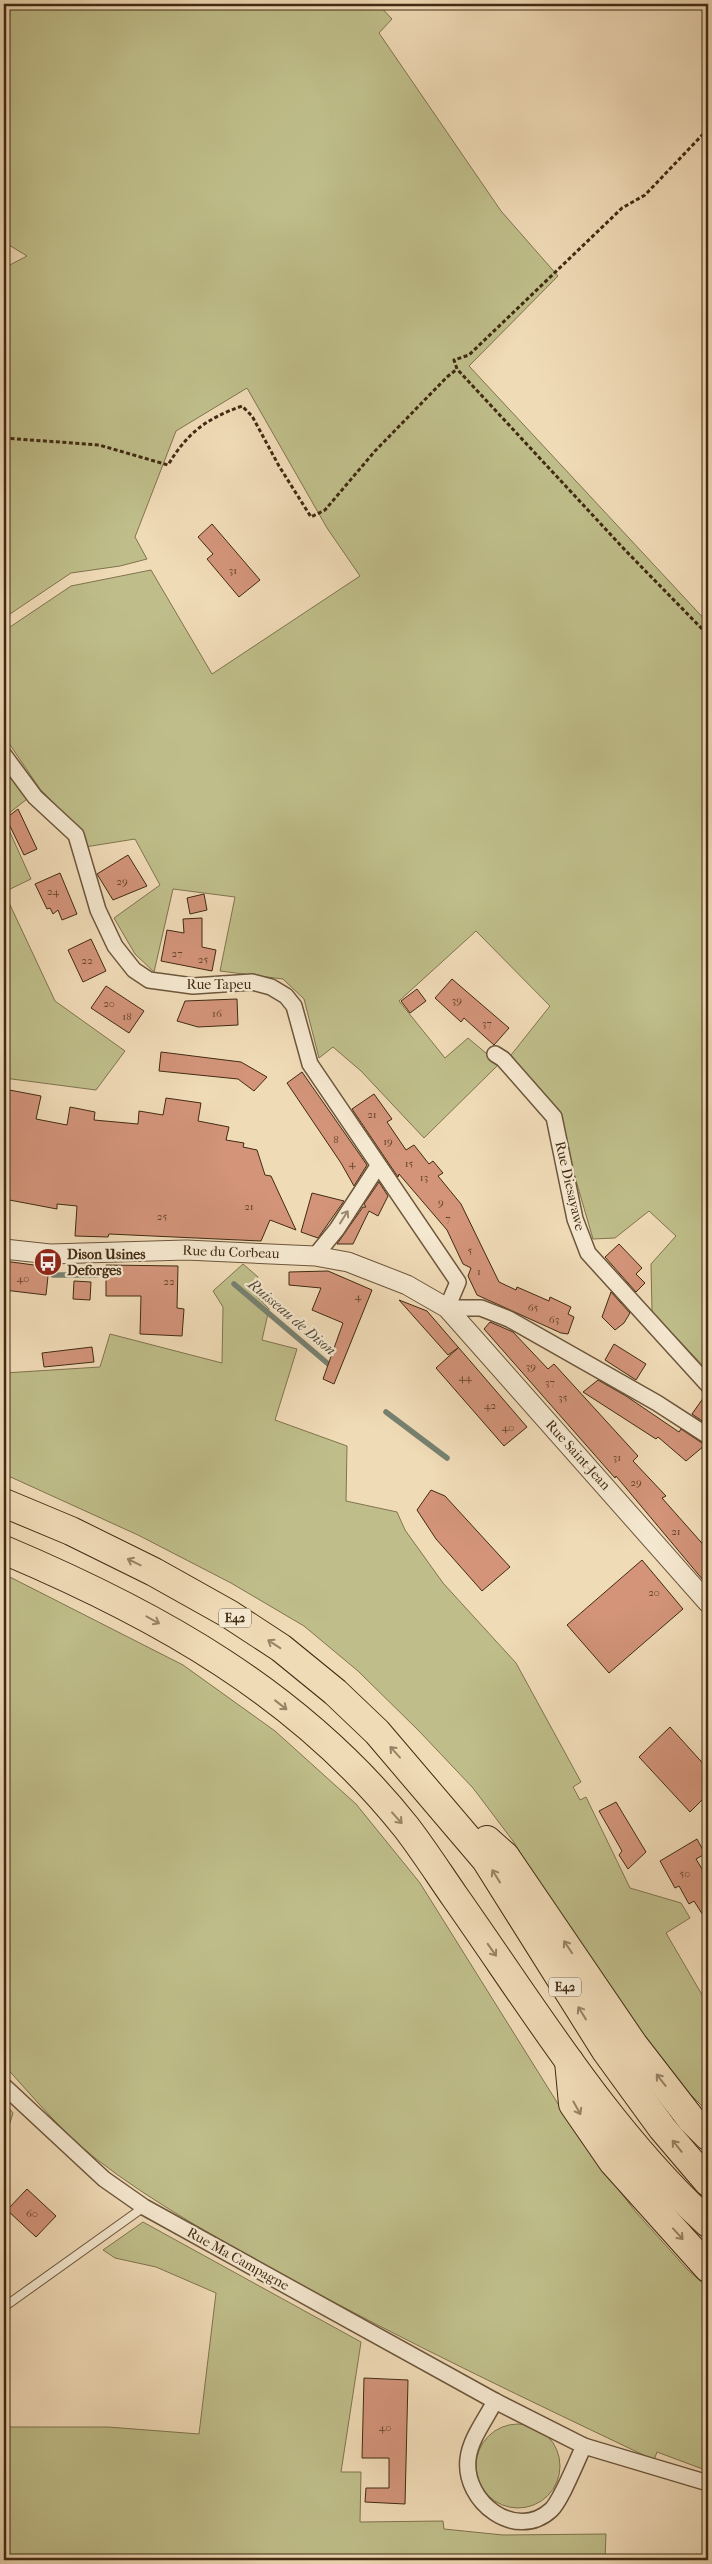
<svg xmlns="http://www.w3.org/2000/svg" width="712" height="2564" font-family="'IM FELL French Canon',serif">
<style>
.green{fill:#bfbe8a;stroke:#80744e}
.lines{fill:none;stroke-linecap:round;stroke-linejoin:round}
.stream{stroke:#768171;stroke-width:5.5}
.building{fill:#d3947a;stroke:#412a12}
.service-casing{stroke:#6d563b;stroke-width:10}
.minor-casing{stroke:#6d563b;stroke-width:18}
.tertiary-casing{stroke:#6d563b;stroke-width:21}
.motorway-casing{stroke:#412a12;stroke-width:30}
.path{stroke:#412a12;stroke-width:3;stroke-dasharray:4 2.5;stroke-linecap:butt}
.service{stroke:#f5e8d0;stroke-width:8}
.minor{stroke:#f5e8d0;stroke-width:15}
.tertiary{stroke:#f5e8d0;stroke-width:19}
.motorway{stroke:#f0dbb7;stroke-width:28}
.oneway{stroke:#9b8971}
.oneway2{stroke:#988264}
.labels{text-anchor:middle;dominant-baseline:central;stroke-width:4.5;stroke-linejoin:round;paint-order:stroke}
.number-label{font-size:11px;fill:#66442c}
.shield{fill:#f5e8d0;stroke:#77634b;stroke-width:1}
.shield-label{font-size:12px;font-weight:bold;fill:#412a12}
.street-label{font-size:14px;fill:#412a12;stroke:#f5e8d0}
.poi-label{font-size:14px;font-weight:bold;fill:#412a12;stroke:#f5e8d0;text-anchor:start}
.water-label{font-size:15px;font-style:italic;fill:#574e3a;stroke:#f5e8d0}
</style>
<rect width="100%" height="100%" fill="#f0dbb7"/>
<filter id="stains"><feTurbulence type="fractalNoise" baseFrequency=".004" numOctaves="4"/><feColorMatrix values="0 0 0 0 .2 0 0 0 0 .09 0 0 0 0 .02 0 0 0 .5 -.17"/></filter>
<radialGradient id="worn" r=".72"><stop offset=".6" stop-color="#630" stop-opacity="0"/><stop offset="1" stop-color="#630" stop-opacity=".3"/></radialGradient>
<g class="green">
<polygon points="4,4 378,4 392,19 379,33 501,211 558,276 469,366 708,623 708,1371 652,1312 651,1264 676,1236 649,1211 615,1238 593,1239 556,1112 511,1055 550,1006 476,931 399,1001 445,1058 468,1038 499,1064 424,1138 361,1071 333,1047 319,1058 304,999 283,979 220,971 235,897 173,889 154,972 135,954 114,918 160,885 135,839 85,847 79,828 40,789 4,736 4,631 71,586 151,570 212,674 360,576 327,528 247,388 176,431 135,537 147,559 120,566 71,573 4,618 4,268 27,256 4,242"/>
<polygon points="4,762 27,799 4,817"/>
<polygon points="4,819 31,879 4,892 55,1001 125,1051 96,1090 4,1078"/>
<polygon points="243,1264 258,1277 253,1292 269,1309 262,1340 297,1349 275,1420 347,1446 346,1501 397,1512 405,1530 443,1583 516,1663 581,1782 573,1787 580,1800 586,1797 630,1888 681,1903 690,1918 666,1933 708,2005 708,2112 674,2078 572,1937 513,1841 473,1788 419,1731 358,1671 304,1626 231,1583 138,1535 4,1474 4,1373 100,1367 110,1334 222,1363 223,1307 213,1291"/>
<path d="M4,1574l179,91 92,66 81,73 64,79 160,256 55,72 52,58 21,19v183l-51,-19 -3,8c-124,-59 -248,-118 -369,-184 -64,-36 -131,-72 -190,-118 -33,-26 -62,-61 -91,-93z"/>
<polygon points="4,2102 13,2113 4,2142"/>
<polygon points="143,2222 361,2342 341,2472 361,2472 360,2522 443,2521 444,2529 503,2535 606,2534 605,2560 4,2560 4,2427 108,2427 199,2434 216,2293 156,2267 115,2258 103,2250"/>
<circle cx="518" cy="2466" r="42"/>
</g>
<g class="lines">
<g class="stream">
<polyline points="53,1275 97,1275"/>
<polyline points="234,1284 333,1368"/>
<polyline points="386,1412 447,1458"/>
</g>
</g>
<g class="building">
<polygon points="212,524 260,580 239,597 207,559 213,554 198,537"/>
<polygon points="18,809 37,849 24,855 6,818"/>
<polygon points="128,855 147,886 113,900 97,874"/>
<polygon points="60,873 77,914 62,920 58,910 53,914 50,908 47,909 35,884"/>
<polygon points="204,894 207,910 190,914 187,898"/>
<polygon points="202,918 202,947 216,950 212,971 161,961 167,930 184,933 183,919"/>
<polygon points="91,939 106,971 83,982 68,950"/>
<polygon points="452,979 509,1028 494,1045 464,1018 461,1022 435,998"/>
<polygon points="106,986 144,1011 129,1033 91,1008"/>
<polygon points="417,989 426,1001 410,1013 401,1001"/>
<polygon points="237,999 238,1025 198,1027 177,1021 185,1001"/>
<polygon points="161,1052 241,1062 267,1077 254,1091 238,1079 159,1071"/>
<polygon points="302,1072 367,1165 354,1186 341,1163 287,1083"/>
<polygon points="4,1089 41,1096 36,1119 67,1125 70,1107 95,1112 94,1120 138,1124 139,1111 163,1115 166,1098 201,1103 198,1121 229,1127 226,1140 244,1143 243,1147 257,1150 265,1175 271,1176 296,1230 270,1220 261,1241 109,1234 108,1237 75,1236 77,1206 57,1204 57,1209 4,1199"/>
<polygon points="374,1094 392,1119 387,1122 406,1150 414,1145 429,1164 433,1161 443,1173 438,1176 461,1204 499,1282 516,1290 517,1287 549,1301 550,1297 571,1307 568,1314 574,1317 568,1334 561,1333 477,1295 468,1276 471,1268 463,1264 447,1230 399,1174 398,1177 352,1109"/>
<polygon points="379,1182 388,1196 378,1216 369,1211 353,1244 337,1244 363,1207 366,1207 364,1204"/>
<polygon points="312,1193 344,1201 318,1238 301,1232"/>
<polygon points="619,1244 642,1268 636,1274 645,1283 636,1292 605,1257"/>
<polygon points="4,1261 49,1267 46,1295 4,1290"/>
<polygon points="106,1265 178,1266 177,1308 184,1309 182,1336 140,1334 141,1296 106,1296"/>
<polygon points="328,1271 372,1290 334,1384 323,1379 343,1323 312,1310 321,1288 289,1285 289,1272"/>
<polygon points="74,1281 91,1282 90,1300 73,1299"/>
<polygon points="611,1292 630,1313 624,1323 615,1330 602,1317"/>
<polygon points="399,1300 427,1311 527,1427 504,1446 436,1368 458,1348 448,1355"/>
<polygon points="490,1322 513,1332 548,1369 554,1364 638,1456 633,1461 666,1496 662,1498 708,1550 708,1586 616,1476 615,1478 484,1329"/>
<polygon points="614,1344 646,1364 636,1380 605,1360"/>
<polygon points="92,1347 94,1362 44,1367 42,1353"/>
<polygon points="598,1380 626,1396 679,1432 681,1429 705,1445 686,1461 658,1437 656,1439 583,1392"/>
<polygon points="706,1394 708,1394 708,1425 692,1414"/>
<polygon points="431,1490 445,1496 510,1567 482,1591 436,1539 417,1510"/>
<polygon points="642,1560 683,1609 609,1673 567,1625"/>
<polygon points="670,1727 708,1769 708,1794 690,1812 639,1757"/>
<polygon points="616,1802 646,1852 628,1869 619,1855 622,1851 599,1811"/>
<polygon points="697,1839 705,1854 696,1859 708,1879 708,1923 694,1901 689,1904 679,1886 675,1888 660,1861"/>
<polygon points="27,2189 56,2216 36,2237 7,2210"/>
<polygon points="364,2378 408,2380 405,2504 365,2502 366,2488 389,2488 389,2458 362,2458"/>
</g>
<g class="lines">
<defs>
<polyline id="service" points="4,2307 144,2207"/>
<g id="minor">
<polyline points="4,755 35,797 76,835 98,910 115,946 134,970 149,980 193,986 252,982 271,987 286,996 294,1006 310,1064 458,1282 447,1308 481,1308 509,1319 657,1403 708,1436"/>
<polyline points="495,1054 503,1059 554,1117 575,1219 588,1253 708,1385"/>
<polyline points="315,1256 337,1229 378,1166"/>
<polyline points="4,2086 104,2179 144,2207 495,2401 584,2446 708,2483"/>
<path d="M495,2401c-9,18 -25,38 -27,58 -5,43 48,83 83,51 10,-9 26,-50 33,-64"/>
</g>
<polyline id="tertiary" points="4,1249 50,1254 186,1250 315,1256 348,1262 407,1285 447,1308 708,1603"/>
<g id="motorway">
<polyline points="4,1503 71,1531 154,1572 229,1614 281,1648 335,1692 377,1732 486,1860 606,2051 662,2128 708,2182"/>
<path d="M4,1550c154,65 296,144 402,277 17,22 33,47 49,70 79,112 152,233 253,326"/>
<polyline points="487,1840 505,1856 633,2044 691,2119 708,2136"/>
<polyline points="569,2061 573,2104 613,2162 708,2268"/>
</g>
</defs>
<use href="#service" class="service-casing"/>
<use href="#minor" class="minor-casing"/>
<use href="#tertiary" class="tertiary-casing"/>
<use href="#motorway" class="motorway-casing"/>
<g class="path">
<polyline points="708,129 645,195 622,208 469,355 454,360 457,369 625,550 708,635"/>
<path d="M4,438l95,7 69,20c20,-33 38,-46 74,-59l10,10 27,50 32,51 14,-7 50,-59 72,-74 10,-8"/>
</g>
<use href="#service" class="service"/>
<use href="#minor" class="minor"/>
<use href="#tertiary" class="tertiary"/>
<use href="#motorway" class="motorway"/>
</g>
<defs><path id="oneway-shaft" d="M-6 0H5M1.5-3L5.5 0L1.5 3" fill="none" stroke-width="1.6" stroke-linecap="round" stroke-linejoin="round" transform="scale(1.25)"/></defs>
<use class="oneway" href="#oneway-shaft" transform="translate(344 1217) rotate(-58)"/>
<g class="oneway2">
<use href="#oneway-shaft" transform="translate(134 1562) rotate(-154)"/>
<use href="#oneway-shaft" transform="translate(153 1620) rotate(29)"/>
<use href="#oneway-shaft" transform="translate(274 1644) rotate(-147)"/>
<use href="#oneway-shaft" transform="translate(281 1705) rotate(38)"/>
<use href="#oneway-shaft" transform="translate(395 1752) rotate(-132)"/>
<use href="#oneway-shaft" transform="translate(397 1818) rotate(48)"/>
<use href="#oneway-shaft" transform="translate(496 1876) rotate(-122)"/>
<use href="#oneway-shaft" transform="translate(568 1947) rotate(-124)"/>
<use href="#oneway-shaft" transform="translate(492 1950) rotate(55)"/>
<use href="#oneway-shaft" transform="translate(582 2013) rotate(-122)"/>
<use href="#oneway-shaft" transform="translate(661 2080) rotate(-128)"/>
<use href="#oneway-shaft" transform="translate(577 2108) rotate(61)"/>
<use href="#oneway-shaft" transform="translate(677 2146) rotate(-129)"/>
<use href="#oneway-shaft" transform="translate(678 2234) rotate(48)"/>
</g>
<defs>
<symbol id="bus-disc" viewBox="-11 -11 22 22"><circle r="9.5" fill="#8f2418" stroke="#f5e8d0"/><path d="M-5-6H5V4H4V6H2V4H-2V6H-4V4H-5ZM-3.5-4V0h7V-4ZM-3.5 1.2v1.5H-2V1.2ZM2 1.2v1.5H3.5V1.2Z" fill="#fff"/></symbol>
</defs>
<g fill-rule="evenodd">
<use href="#bus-disc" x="32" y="1246" width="32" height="32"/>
</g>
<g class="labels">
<g class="number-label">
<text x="233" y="570">31</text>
<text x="122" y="881">29</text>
<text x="53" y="891">24</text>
<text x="177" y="953">27</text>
<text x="203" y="959">25</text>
<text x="87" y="960">22</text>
<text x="457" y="1000">39</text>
<text x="109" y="1003">20</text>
<text x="217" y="1013">16</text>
<text x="127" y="1016">18</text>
<text x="487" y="1023">37</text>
<text x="372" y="1114">21</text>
<text x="336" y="1139">8</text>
<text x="388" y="1141">19</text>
<text x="352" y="1163">4</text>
<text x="409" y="1163">15</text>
<text x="424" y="1177">13</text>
<text x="441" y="1202">9</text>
<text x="249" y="1206">21</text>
<text x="162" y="1216">25</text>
<text x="448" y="1218">7</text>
<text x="470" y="1250">5</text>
<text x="479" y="1271">1</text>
<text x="23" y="1278">40</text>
<text x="169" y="1281">22</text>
<text x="358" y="1296">4</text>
<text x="533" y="1307">65</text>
<text x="554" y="1319">63</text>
<text x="531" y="1366">39</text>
<text x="465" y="1377">44</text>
<text x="550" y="1382">37</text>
<text x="563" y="1397">35</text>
<text x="490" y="1405">42</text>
<text x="508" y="1427">40</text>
<text x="617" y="1457">31</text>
<text x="636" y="1482">29</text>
<text x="676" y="1531">21</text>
<text x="654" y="1592">20</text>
<text x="685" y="1873">50</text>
<text x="32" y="2213">60</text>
<text x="385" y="2427">40</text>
</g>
<g class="shield">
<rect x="219" y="1608.5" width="32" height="19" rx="4"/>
<rect x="549" y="1977.5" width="32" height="19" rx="4"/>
</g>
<g class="shield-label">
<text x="235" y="1618">E42</text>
<text x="565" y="1987">E42</text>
</g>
<g class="street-label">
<text x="219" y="984">Rue Tapeu</text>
<text transform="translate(570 1186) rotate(77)">Rue Diesayawe</text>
<text transform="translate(231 1252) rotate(2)">Rue du Corbeau</text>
<text transform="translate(578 1455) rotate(48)">Rue Saint-Jean</text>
<text transform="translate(238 2259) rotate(29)">Rue Ma Campagne</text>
</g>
<g class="poi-label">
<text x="67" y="1254">Dison Usines<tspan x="67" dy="16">Deforges</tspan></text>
</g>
<g class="water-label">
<text transform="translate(292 1317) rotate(40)">Ruisseau de Dison</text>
</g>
</g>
<rect width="712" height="2564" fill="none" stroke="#f0dbb7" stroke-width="20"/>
<rect x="5" y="5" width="702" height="2554" fill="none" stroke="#412a12" stroke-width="2.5"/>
<rect x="10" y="10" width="692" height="2544" fill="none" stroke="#412a12"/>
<rect width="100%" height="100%" filter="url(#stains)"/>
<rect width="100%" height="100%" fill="url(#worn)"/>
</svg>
